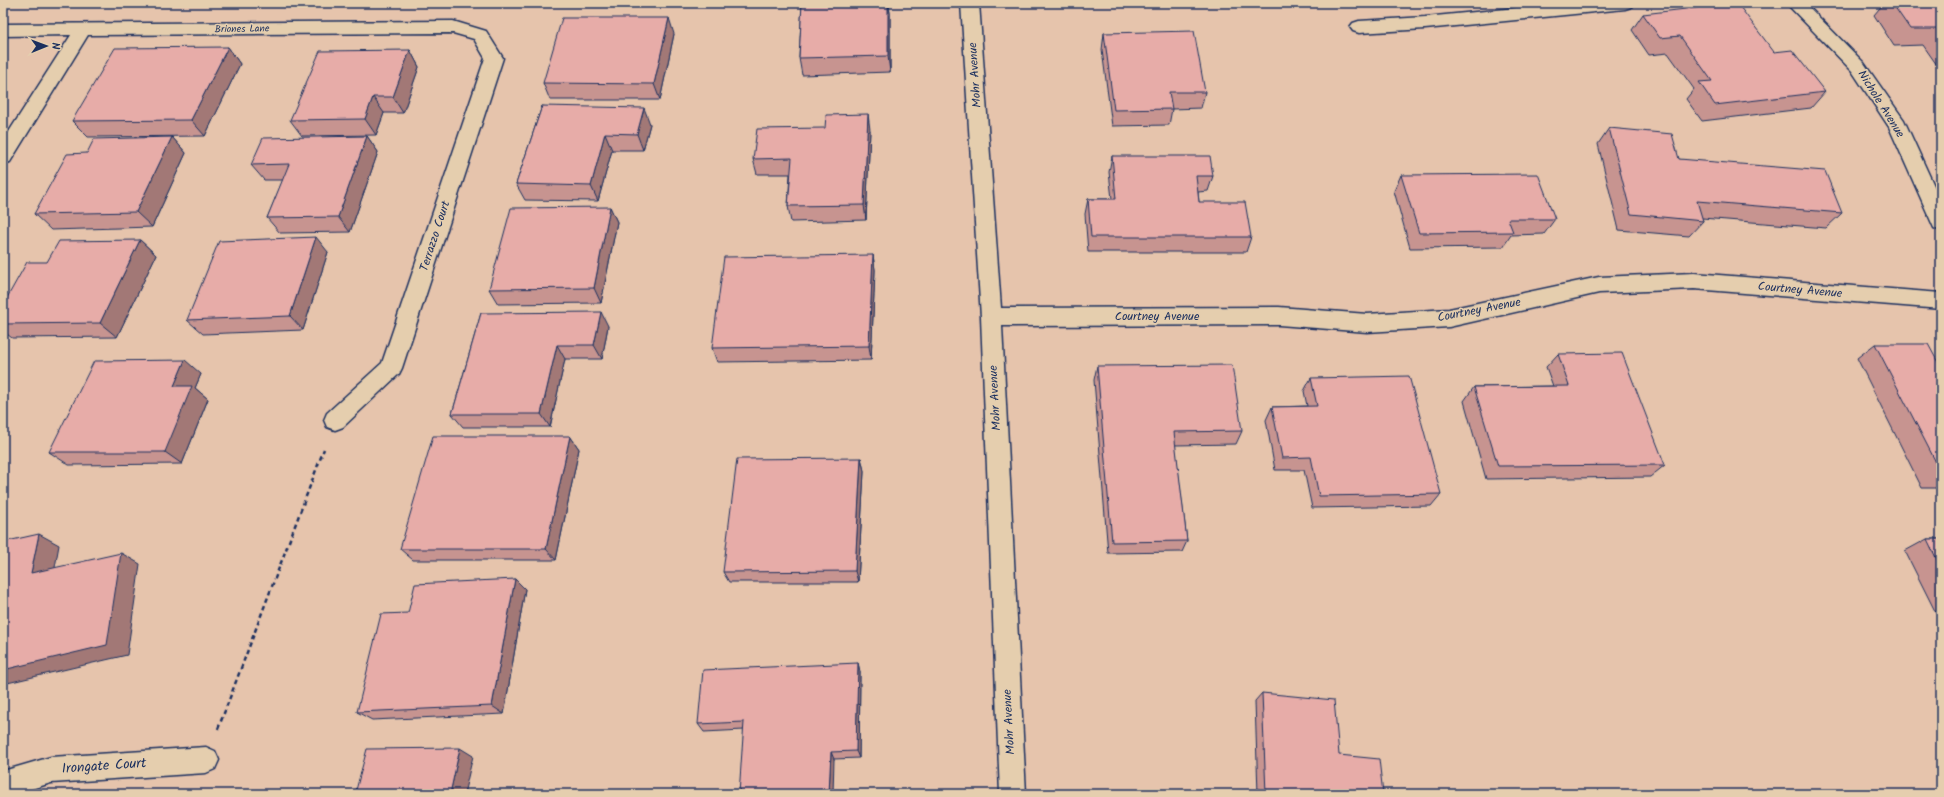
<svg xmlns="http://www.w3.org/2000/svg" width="1944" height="797" font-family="Kalam,sans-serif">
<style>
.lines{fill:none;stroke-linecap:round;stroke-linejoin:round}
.minor-casing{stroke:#1b2f5e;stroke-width:3}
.path{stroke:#1b2f5e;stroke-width:2.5;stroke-dasharray:4.5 3.5;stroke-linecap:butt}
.minor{fill:#e5ceae;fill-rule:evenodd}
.wall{fill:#c79490;stroke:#1b2f5e}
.shaded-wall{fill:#a27876;stroke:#1b2f5e}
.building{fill:#e7aca8;stroke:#1b2f5e}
.labels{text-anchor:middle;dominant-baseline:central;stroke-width:3;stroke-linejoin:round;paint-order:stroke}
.far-street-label{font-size:10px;fill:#1b2f5e;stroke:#e5ceae}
.street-label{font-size:12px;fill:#1b2f5e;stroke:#e5ceae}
.near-street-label{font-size:14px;fill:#1b2f5e;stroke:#e5ceae}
</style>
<rect width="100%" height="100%" fill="#e6c4ac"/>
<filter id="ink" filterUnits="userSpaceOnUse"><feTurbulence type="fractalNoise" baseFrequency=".025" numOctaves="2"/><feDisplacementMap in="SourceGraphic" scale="8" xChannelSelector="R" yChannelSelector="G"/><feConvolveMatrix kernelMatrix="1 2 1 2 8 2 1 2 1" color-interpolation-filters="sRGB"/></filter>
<g filter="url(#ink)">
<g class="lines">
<defs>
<g id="minor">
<polygon points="961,3 979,3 1001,308 1279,307 1367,314 1449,309 1599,277 1694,273 1941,293 1941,309 1694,289 1599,293 1449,327 1367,332 1279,325 1002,326 1026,794 1000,794 981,317"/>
<polygon points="1567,3 1634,3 1631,7 1625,9 1425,29 1359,33 1353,31 1350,27 1353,23 1359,21 1425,17"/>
<polygon points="1786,3 1805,3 1864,63 1904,120 1941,201 1941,231 1934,228 1889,127 1852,71"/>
<polygon points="453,21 486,31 503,58 402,368 399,374 343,427 335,430 327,427 324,420 327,413 382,363 485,58 474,39 453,33 88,35 10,162 3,164 3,141 71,35 3,36 3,24"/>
<polygon points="206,747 215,751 219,760 215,769 206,773 51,783 15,794 3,794 3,771 51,757"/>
</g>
</defs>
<use href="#minor" class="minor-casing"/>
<polyline class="path" points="218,729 324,449"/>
<use href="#minor" class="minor"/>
</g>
<g class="wall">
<polygon points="802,3 889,3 890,13 890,72 802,75 799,58"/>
<polygon points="1356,3 1370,3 1359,6"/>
<polygon points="1884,3 1941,3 1941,71 1923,45 1894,46 1874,15"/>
<polygon points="1643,14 1774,52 1825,92 1811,108 1702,121 1686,99 1694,89 1668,53 1649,55 1632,30"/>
<polygon points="1104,33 1205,92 1201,108 1172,109 1169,125 1112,126 1102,50"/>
<polygon points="674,34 660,100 550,100 543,83"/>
<polygon points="228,47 240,64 205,136 88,137 72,121"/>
<polygon points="410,50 419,67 403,113 384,113 376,135 302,136 290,120"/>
<polygon points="542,106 650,124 643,150 612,150 598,201 525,200 516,184"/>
<polygon points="1609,128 1679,159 1842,213 1826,228 1702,218 1703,221 1689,236 1619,230 1598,144"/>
<polygon points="870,130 866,220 791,222 788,206 790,174 757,174 753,159"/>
<polygon points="367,136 378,152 350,232 280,233 267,218 283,180 264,180 251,165"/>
<polygon points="172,137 186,153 152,227 51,230 34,214 87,153"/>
<polygon points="1112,156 1213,176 1208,191 1198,192 1199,202 1251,237 1246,252 1088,252 1085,214 1088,199 1112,199 1109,172"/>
<polygon points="1401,175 1555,219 1544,234 1511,235 1503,247 1410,248 1394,191"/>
<polygon points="610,207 617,222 601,303 498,304 489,289"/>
<polygon points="140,240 156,255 117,337 12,338 3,331 3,305 47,262"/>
<polygon points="328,252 303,330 203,334 187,320"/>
<polygon points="873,255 875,270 871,360 717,362 712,348"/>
<polygon points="481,313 608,326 602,359 565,359 550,427 463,427 452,414"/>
<polygon points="1875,344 1941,368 1941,488 1922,488 1857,358"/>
<polygon points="1558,354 1665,465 1650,477 1486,479 1464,401 1474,387 1553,386 1546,367"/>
<polygon points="1097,366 1242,431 1236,444 1175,445 1187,541 1182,552 1108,553 1094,380"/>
<polygon points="201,374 195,388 208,399 182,464 69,465 49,452"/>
<polygon points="1311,378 1441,494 1431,506 1312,508 1304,470 1275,470 1266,420 1272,407 1307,406 1304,391"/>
<polygon points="570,436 579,449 556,560 413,560 400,549"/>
<polygon points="861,458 864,471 858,582 729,582 723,572"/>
<polygon points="1927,539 1941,539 1941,623 1905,551"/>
<polygon points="515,579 525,589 504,714 372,720 357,712 408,613"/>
<polygon points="858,663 860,672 859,758 834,759 744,730 704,732 698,724"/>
<polygon points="1262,693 1339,755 1383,794 1258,794 1255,701"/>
</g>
<g class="shaded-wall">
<polygon points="888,3 890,13 890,72 888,56"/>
<polygon points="1360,3 1370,3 1359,6"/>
<polygon points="669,18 674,34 660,100 654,84"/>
<polygon points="228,47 240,64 205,136 191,120"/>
<polygon points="410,50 419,67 403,113 393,97"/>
<polygon points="373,97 384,113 376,135 365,119"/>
<polygon points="644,108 650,124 643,150 637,134"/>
<polygon points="868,114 870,130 866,220 864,205"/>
<polygon points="605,133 612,150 598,201 591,186"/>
<polygon points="367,136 378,152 350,232 338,217"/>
<polygon points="172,137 186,153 152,227 136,212"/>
<polygon points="610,207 617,222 601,303 594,288"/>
<polygon points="316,237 328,252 303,330 290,316"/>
<polygon points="140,240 156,255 117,337 100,323"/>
<polygon points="873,255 875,270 871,360 869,346"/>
<polygon points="601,312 608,326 602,359 594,345"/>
<polygon points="557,345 565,359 550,427 541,414"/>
<polygon points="185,360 201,374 195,388 208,399 182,464 165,452 174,386"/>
<polygon points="570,436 579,449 556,560 546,549"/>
<polygon points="861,458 864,471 858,582 855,571"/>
<polygon points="39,534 59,545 52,584 31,573"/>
<polygon points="121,553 140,564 127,655 3,684 3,670"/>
<polygon points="515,579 525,589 504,714 492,706"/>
<polygon points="858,663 860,672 859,758 856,751"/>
<polygon points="460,748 473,756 464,794 450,794"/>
<polygon points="831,752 834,759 833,794 829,794"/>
</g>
<g class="building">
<polygon points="802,3 888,3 888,56 799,58"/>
<polygon points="1737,3 1774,52 1792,50 1825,92 1715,105 1699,82 1712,81 1680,36 1660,38 1643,14"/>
<polygon points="1892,3 1941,3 1941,31 1939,29 1910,29"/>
<polygon points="562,18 669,18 654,84 543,83"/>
<polygon points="1194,31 1205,92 1169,92 1172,109 1114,110 1104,33"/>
<polygon points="228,47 191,120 72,121 115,48"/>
<polygon points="410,50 393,97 373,97 365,119 290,120 320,51"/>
<polygon points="542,106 644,108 637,134 605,133 591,186 516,184"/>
<polygon points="868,114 864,205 788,206 792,158 753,159 757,129 825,128 826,115"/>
<polygon points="1609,128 1672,134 1679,159 1825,171 1842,213 1697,201 1703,221 1631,214"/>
<polygon points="367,136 338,217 267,218 289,164 251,165 263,138"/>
<polygon points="172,137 136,212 34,214 67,154 87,153 94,139"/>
<polygon points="1112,156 1210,156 1213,176 1196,176 1199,202 1245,202 1251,237 1091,237 1088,199 1116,199"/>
<polygon points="1538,174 1555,219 1508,219 1513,232 1419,233 1401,175"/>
<polygon points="610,207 594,288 489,289 511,208"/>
<polygon points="316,237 290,316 187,320 219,241"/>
<polygon points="140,240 100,323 3,324 3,305 27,262 47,262 59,241"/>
<polygon points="873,255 869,346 712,348 724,257"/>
<polygon points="601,312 594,345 557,345 541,414 452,414 481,313"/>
<polygon points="1875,344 1928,344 1941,368 1941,472"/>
<polygon points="1622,353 1665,465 1498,466 1474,387 1569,386 1558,354"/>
<polygon points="185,360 174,386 192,386 165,452 49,452 94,361"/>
<polygon points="1232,365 1242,431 1174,432 1187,541 1112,542 1097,366"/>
<polygon points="1409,376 1441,494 1319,496 1311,457 1282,458 1272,407 1317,406 1311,378"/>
<polygon points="433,436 570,436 546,549 400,549"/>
<polygon points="861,458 855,571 723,572 737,459"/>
<polygon points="39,534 31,573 121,553 107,645 3,670 3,542"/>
<polygon points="1927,539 1941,539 1941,568"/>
<polygon points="515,579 492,706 357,712 381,614 408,613 415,584"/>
<polygon points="858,663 856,751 831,752 829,794 739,794 744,722 698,724 703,670"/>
<polygon points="1262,693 1334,700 1339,755 1379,759 1383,794 1266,794"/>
<polygon points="460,748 450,794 355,794 367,749"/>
</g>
</g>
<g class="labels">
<g class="far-street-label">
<text transform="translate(242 29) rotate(-1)">Briones Lane</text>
</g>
<g class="street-label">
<text transform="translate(975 75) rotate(-94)">Mohr Avenue</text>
<text transform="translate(1881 104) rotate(58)">Nichole Avenue</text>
<text transform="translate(435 236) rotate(-72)">Terrazzo Court</text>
<text transform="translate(1800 290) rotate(5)">Courtney Avenue</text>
<text transform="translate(1479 310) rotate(-11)">Courtney Avenue</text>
<text x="1157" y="316">Courtney Avenue</text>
<text transform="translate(995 398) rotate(-93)">Mohr Avenue</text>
<text transform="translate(1009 722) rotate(-93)">Mohr Avenue</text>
</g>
<g class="near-street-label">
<text transform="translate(104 766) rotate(-4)">Irongate Court</text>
</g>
</g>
<rect width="1944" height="797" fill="none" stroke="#e5ceae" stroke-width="16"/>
<rect x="8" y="8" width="1928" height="781" fill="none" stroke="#1b2f5e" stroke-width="1.5" filter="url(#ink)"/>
<g transform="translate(46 46) rotate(89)" stroke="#e5ceae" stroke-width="3" paint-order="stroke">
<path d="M0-3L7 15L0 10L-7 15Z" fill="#1b2f5e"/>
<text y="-6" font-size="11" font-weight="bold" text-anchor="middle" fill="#1b2f5e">N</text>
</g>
</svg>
